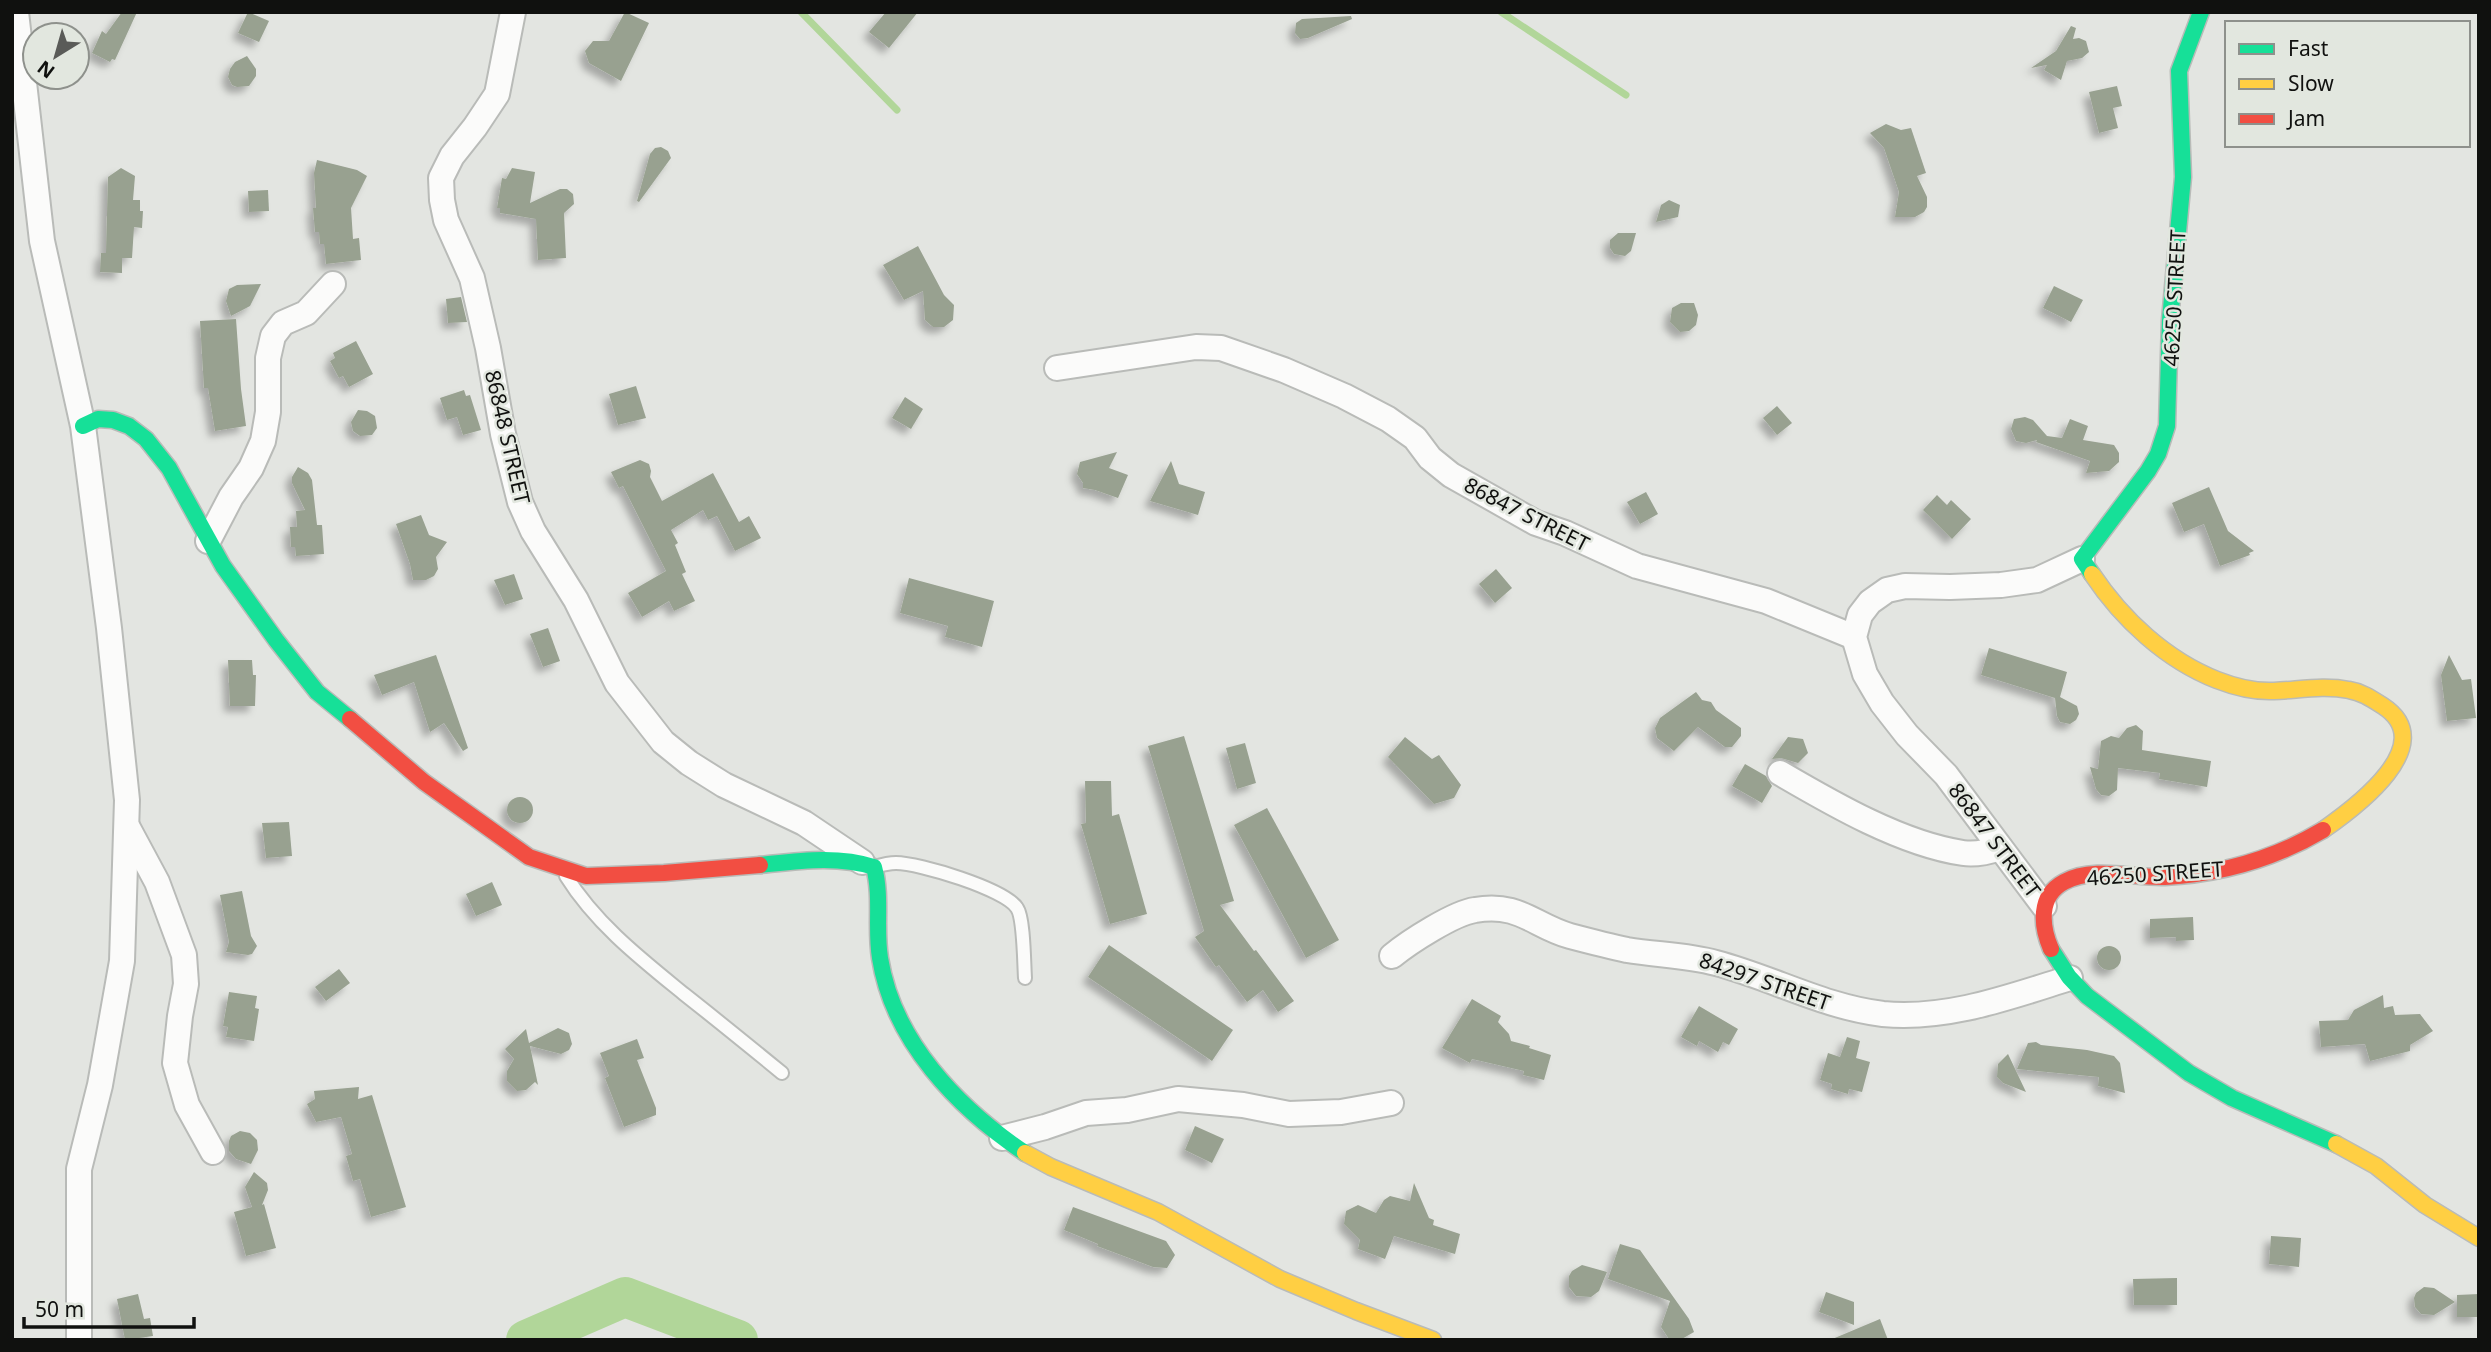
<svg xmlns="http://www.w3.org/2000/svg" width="2491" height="1352" font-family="'Noto Sans',sans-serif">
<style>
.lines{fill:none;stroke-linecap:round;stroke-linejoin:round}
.stream{stroke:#b1d699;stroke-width:7}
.river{stroke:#b1d699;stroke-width:40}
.building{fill:#98a190;filter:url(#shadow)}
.lane-casing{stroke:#b9bbb8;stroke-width:16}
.street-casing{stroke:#b9bbb8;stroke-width:28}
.fast-casing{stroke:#b9bbb8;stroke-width:19}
.slow-casing{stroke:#b9bbb8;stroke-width:19}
.jam-casing{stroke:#b9bbb8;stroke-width:19}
.lane{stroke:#fbfbfa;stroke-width:12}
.street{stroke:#fbfbfa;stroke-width:24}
.fast{stroke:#16e098;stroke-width:16}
.slow{stroke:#ffcf43;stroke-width:16}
.jam{stroke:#f24e42;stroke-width:16}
.labels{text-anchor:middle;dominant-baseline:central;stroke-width:5;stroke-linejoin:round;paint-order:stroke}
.street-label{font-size:21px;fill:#10110f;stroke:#e2e7df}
</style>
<defs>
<filter id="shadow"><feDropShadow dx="-6" dy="6" stdDeviation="3.5" flood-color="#0004"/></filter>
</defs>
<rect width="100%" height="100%" fill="#e3e5e1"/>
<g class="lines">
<g class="stream">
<polyline points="801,12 897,110"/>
<polyline points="1501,12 1626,95"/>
</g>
<polyline class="river" points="526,1340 625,1297 738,1340"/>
</g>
<g class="building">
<polygon points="122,12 137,12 115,60 112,59 110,62 92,53 102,31 106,34"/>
<polygon points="248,12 269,21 259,42 238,33"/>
<polygon points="625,12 649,23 621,81 589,63 585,51 593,41 609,41"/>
<polygon points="886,12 918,12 889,48 869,32"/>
<polygon points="1351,16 1352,19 1308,38 1300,39 1295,33 1296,23 1302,19"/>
<polygon points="2071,26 2076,28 2073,39 2079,38 2086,41 2089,52 2082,58 2067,61 2061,80 2044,70 2047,65 2031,68 2056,51"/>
<polygon points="247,56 256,69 256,76 249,86 237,87 232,85 228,77 230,69 235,62"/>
<polygon points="2117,86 2122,106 2113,108 2118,128 2099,133 2089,92"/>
<polygon points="1886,124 1901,130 1911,128 1926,173 1917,176 1927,197 1927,207 1924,212 1915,217 1895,217 1899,192 1884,148 1870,133"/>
<polygon points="661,147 668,151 671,158 639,202 637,201 650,154 655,148"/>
<polygon points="317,160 357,170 367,176 351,208 353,239 359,238 361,260 326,264 324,244 320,244 319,232 315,232 313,208 316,208 314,173"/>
<polygon points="121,168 135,176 133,200 140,200 140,211 143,211 142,228 134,227 132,258 122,258 122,273 100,272 101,253 106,253 108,177"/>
<polygon points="512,168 535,172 530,203 560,189 567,189 573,194 574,204 564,213 566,258 538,260 536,219 500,213 500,208 497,208 502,178 506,179"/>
<polygon points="268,190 269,211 249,212 248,191"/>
<polygon points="1669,200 1680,205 1678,217 1656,222 1661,205"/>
<polygon points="1618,233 1636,233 1631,251 1625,256 1614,254 1610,248 1610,240"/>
<polygon points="918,246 944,295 954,305 953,320 944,327 933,327 925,320 923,291 904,300 883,265"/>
<polygon points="261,284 250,306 231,316 226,301 229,289 237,285"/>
<polygon points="2054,286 2083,300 2071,322 2043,308"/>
<polygon points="461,297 467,322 448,323 446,299"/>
<polygon points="1681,303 1694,303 1698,315 1696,325 1689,331 1680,332 1670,322 1672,308"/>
<polygon points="236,319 241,389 246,426 215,431 208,388 204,388 200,321"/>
<polygon points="356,341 373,374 349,387 343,376 339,378 330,361 335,358 333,353"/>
<polygon points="636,386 646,418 618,425 609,394"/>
<polygon points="464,390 466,396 470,395 481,430 463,435 457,417 447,420 440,398"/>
<polygon points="905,397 923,409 911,429 892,418"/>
<polygon points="1777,406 1792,423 1777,435 1763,418"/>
<polygon points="358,410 367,411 375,416 377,428 372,435 360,436 353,431 351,422"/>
<polygon points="2025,417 2033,420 2047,436 2062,438 2070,419 2088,426 2083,440 2114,445 2119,453 2119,462 2109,471 2086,473 2090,461 2036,442 2037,440 2026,443 2016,441 2011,429 2014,419"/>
<polygon points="1117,452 1109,468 1128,475 1118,498 1095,490 1083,488 1083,483 1077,474 1080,462"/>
<polygon points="640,460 649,464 651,471 650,477 662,501 713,473 739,522 749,516 761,538 735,551 717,516 708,520 703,510 671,530 678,543 675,545 686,572 682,574 695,601 674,611 669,601 642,617 628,593 666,571 623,486 619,488 611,472"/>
<polygon points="1171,461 1179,484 1205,492 1198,515 1150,501"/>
<polygon points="298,467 308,473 312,480 317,525 322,525 324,554 296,556 295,547 291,547 290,527 297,527 296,511 305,510 292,483 292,477"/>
<polygon points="2209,487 2228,531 2254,551 2249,553 2250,555 2220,566 2204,524 2184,532 2172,503"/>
<polygon points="1646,492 1658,514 1640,524 1627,502"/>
<polygon points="1937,495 1947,505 1951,500 1971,519 1952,539 1923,510"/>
<polygon points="421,515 429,535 447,542 436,557 438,569 434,576 426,580 413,580 410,564 396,524"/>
<polygon points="1496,569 1512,588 1495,603 1479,584"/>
<polygon points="514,574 523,599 505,605 494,580"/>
<polygon points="909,578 994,601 982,647 945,637 948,626 900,613"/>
<polygon points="548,628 560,661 543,667 530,634"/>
<polygon points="1989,648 2067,672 2060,697 2077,706 2079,714 2076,720 2070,724 2060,722 2057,716 2055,698 1981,675"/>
<polygon points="436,655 468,748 463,751 444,723 430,732 414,682 382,695 374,675"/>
<polygon points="2449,655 2462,680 2471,679 2476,718 2447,721 2441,675"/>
<polygon points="228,660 252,660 253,675 256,675 255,706 230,706"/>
<polygon points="1696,692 1702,700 1711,702 1716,710 1741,728 1741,736 1732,747 1725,747 1698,727 1674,751 1657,738 1655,728 1660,718"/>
<polygon points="2136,725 2143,731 2142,750 2211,761 2207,787 2159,779 2160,773 2118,768 2117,790 2109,796 2101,795 2096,789 2090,767 2098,769 2101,741 2111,736 2119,738 2127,728"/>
<polygon points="1184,736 1234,901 1220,905 1254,951 1256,950 1294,1001 1278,1012 1263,990 1247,1002 1219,965 1216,967 1195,937 1204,931 1148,746"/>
<polygon points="1405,737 1432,759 1439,755 1461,785 1454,798 1434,804 1388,757"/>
<polygon points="1788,737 1803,739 1808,753 1798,763 1781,758 1772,759"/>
<polygon points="1245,743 1256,783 1237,789 1226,748"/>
<polygon points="1745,764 1766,776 1772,786 1762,803 1732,786"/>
<polygon points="1085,781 1111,781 1112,816 1119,814 1147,914 1110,924 1081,824 1086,823"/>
<circle cx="520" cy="810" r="13"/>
<polygon points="1267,808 1339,940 1306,958 1234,825"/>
<polygon points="289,822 292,856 266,858 262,823"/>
<polygon points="492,882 502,905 476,916 466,894"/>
<polygon points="242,891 251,936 257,946 252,954 248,955 226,952 229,942 220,895"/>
<polygon points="2193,917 2194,940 2176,941 2176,937 2150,938 2150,919"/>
<polygon points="1109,945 1233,1030 1212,1061 1088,977"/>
<circle cx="2109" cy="958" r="12"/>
<polygon points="339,969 350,983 326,1001 315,987"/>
<polygon points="229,992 257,996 255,1008 259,1009 254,1041 226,1037 228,1027 223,1026"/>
<polygon points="2383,995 2384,1008 2393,1006 2395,1015 2420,1014 2433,1031 2410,1045 2410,1051 2370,1061 2365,1044 2321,1047 2319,1021 2348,1020 2354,1010"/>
<polygon points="1472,999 1501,1016 1498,1022 1509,1034 1511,1041 1530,1046 1529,1048 1551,1055 1544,1080 1523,1075 1524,1071 1472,1059 1470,1063 1442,1048"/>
<polygon points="1699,1006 1738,1029 1729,1045 1723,1042 1718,1052 1699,1041 1697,1046 1681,1037"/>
<polygon points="526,1029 529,1043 558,1028 569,1033 572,1044 569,1050 561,1054 530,1046 538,1085 535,1082 526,1090 517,1091 507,1081 507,1071 514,1059 505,1049"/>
<polygon points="1847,1037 1860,1041 1856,1058 1870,1062 1862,1092 1849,1089 1848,1094 1831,1089 1832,1084 1820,1080 1828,1053 1840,1057"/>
<polygon points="637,1039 644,1058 637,1060 656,1108 656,1115 624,1127 605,1078 609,1076 600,1053"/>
<polygon points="2036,1042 2041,1045 2087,1050 2114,1056 2120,1063 2125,1093 2098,1086 2099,1077 2017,1069 2028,1043"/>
<polygon points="2008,1054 2026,1092 2003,1083 1997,1077 1998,1064"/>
<polygon points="359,1087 358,1099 372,1095 406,1207 371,1217 360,1179 353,1181 346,1156 352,1154 341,1117 316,1122 307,1104 315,1099 314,1091"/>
<polygon points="1195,1126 1224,1139 1212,1163 1185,1150"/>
<polygon points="240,1131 250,1133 257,1140 258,1150 251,1164 236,1159 229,1151 229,1141 231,1136"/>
<polygon points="254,1172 267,1183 268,1190 262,1205 264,1204 276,1248 246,1256 234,1212 252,1207 245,1187"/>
<polygon points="1414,1183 1429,1218 1434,1220 1433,1225 1460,1234 1455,1254 1394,1236 1385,1259 1358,1249 1360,1240 1344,1224 1346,1211 1358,1205 1376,1213 1384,1200 1390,1196 1410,1201"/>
<polygon points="1073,1207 1166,1241 1175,1255 1167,1268 1153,1267 1097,1246 1098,1244 1064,1230"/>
<polygon points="2271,1236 2301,1238 2299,1267 2269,1264"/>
<polygon points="1620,1244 1640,1250 1689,1319 1694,1332 1680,1340 1669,1339 1661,1327 1670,1301 1608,1279"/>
<polygon points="1582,1265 1607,1272 1599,1291 1591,1297 1576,1296 1569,1287 1569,1276 1572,1271"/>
<polygon points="2177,1278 2177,1305 2134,1305 2133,1279"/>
<polygon points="2424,1287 2434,1288 2455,1302 2434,1315 2421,1314 2415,1307 2414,1298 2416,1293"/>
<polygon points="1826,1292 1854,1302 1854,1325 1819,1312"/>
<polygon points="138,1294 144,1319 150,1318 153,1336 125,1340 117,1299"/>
<polygon points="2479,1294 2479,1317 2457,1317 2457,1295"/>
<polygon points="1880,1319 1888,1340 1830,1340"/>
</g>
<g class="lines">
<defs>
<g id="lane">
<path d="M874,867c7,-2 15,-4 22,-4 23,0 109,26 121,45 7,10 7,56 8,70"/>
<path d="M566,876c30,48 75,83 118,118 33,26 65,52 98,79"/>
</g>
<g id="street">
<polyline points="16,12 42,241 83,426 109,628 127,800 122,961 100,1085 79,1169 79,1340"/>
<polyline points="513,12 497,94 475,127 452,156 441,178 442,200 446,220 472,278 488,348 503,434 520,502 533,531 576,600 617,683 663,742 689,763 724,785 804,823 862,862"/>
<polyline points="1057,368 1196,347 1221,348 1284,370 1344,396 1388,419 1415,438 1430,458 1451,475 1536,523 1565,533 1637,566 1766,601 1854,637"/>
<polyline points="208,541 231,497 251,468 263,441 268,412 268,358 273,336 283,323 306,313 333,284"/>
<path d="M1780,773c53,31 122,71 183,80 13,2 25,-1 37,-5"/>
<polyline points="128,828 157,882 184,955 186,984 180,1016 175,1063 187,1105 213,1152"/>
<polyline points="2044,906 1946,775 1907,735 1882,703 1865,674 1854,637 1860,615 1870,602 1887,590 1905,586 1950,587 2001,585 2037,580 2082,559"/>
<path d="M1392,956c17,-14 62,-43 83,-46 44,-8 59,16 95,26 19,5 38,10 57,14 30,5 60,5 89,13 57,15 108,44 167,51 65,6 126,-17 187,-36"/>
<polyline points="1002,1138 1045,1127 1086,1113 1127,1110 1178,1099 1243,1105 1289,1114 1341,1112 1391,1103"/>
</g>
<g id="fast">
<polyline points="83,426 98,419 113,420 129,426 146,439 169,468 223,566 276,640 317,692 350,719"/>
<polyline points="2092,574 2082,559 2148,471 2158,454 2167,426 2170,320 2183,177 2179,71 2201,12"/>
<path d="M760,865c38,-4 77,-10 114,2 8,30 1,61 6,91 13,83 78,150 145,195"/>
<polyline points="2051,949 2069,977 2087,996 2189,1073 2232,1098 2336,1144"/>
</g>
<g id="slow">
<path d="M2092,574c30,45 74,86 125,106 18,7 37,12 57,11 25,-1 50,-6 75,-1 13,2 23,9 34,16 58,38 -27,101 -60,124"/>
<polyline points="2336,1144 2376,1166 2425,1205 2479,1238"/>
<polyline points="1025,1153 1051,1167 1158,1212 1280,1279 1356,1311 1433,1340"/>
</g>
<g id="jam">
<polyline points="350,719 424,782 529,857 586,876 664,873 760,865"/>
<path d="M2051,949c-10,-23 -13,-53 13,-67 29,-16 69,-4 101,-5 57,-3 109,-18 158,-47"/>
</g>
</defs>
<use href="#lane" class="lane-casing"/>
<use href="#street" class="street-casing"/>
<use href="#fast" class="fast-casing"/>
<use href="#slow" class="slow-casing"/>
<use href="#jam" class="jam-casing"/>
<use href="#lane" class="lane"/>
<use href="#street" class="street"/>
<use href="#fast" class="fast"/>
<use href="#slow" class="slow"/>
<use href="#jam" class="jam"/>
</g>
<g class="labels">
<g class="street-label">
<text transform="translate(2174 298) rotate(-87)">46250 STREET</text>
<text transform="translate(508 437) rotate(77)">86848 STREET</text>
<text transform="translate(1527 514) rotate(27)">86847 STREET</text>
<text transform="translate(1995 840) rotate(53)">86847 STREET</text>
<text transform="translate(2155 873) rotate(-4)">46250 STREET</text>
<text transform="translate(1765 981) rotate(19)">84297 STREET</text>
</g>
</g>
<rect width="2491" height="1352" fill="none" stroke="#10110f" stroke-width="28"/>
<rect x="2225" y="21" width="245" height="126" fill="#e2e7df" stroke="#8e918c" stroke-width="2"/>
<rect x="2239" y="44" width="35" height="10" fill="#16e098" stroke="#8e918c" stroke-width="2"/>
<text x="2288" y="56" font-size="21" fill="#10110f">Fast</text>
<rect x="2239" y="79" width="35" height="10" fill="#ffcf43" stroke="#8e918c" stroke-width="2"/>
<text x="2288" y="91" font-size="21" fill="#10110f">Slow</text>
<rect x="2239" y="114" width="35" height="10" fill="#f24e42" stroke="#8e918c" stroke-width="2"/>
<text x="2288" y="126" font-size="21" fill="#10110f">Jam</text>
<g transform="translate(56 56) rotate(217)"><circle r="33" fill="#e2e7df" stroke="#8e918c" stroke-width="2"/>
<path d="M0-5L12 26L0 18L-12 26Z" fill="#5a5b58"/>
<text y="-10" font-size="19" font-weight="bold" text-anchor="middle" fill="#10110f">N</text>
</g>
<path d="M24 1317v10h170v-10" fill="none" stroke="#10110f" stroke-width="3.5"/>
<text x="35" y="1317" font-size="21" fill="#10110f" stroke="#e2e7df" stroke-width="5" paint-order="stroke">50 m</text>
</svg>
